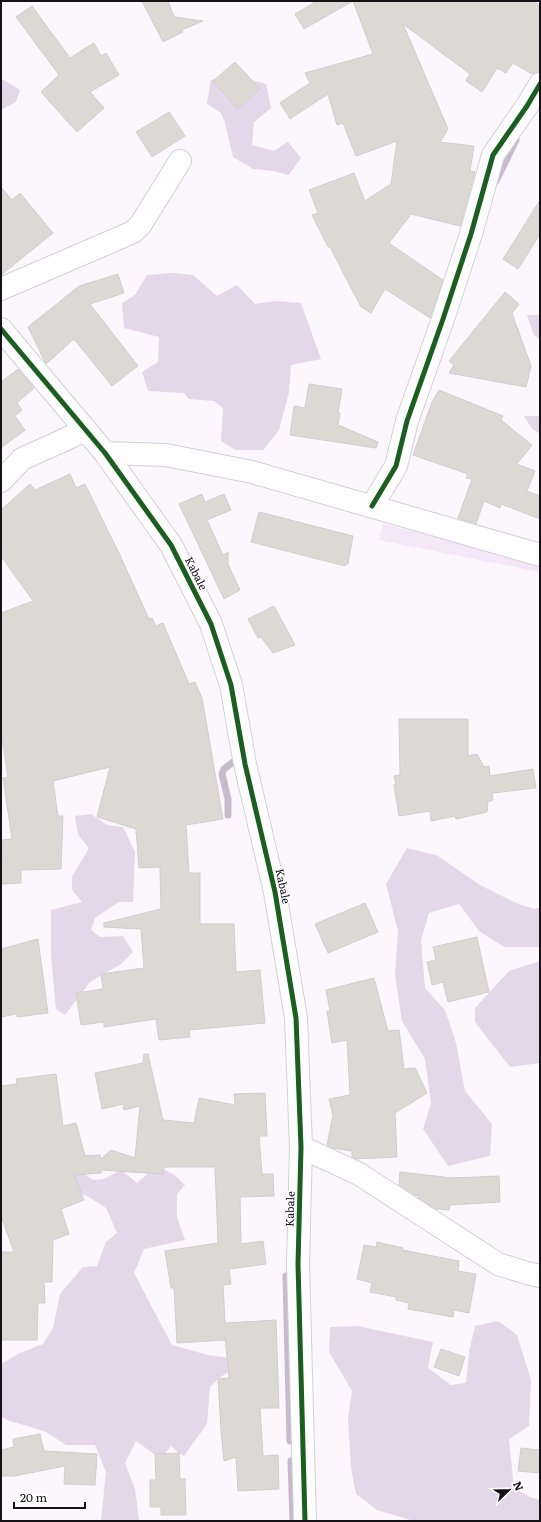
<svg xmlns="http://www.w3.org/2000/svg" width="541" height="1522" font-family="Literata,serif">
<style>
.green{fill:#f3e7f8}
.forest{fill:#e4d7e9}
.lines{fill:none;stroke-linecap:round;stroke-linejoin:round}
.stream{stroke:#c9b9cf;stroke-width:7}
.building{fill:#dcd9d5;stroke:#d0cdce}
.minor-casing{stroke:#d3d0d5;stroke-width:24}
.tertiary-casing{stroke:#d3d0d5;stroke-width:24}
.minor{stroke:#fefeff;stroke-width:22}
.tertiary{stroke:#fefeff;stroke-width:22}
.cycleway-casing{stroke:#fff;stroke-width:8}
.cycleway{stroke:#1b5e20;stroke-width:5}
.labels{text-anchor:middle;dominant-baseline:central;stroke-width:3;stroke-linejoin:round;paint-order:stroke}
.street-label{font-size:11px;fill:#151116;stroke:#fff}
</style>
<rect width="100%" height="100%" fill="#fbf7fd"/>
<polygon class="green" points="383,524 540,563 540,572 379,540"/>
<g class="forest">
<polygon points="237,76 266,84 271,108 254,122 252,145 274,151 288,142 301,158 289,175 273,171 253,169 233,157 225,123 221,113 207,104 211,80"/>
<polygon points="1,80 4,80 20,90 16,102 1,110"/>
<polygon points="174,273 193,275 217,296 237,285 255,304 276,301 301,303 321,359 291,365 289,392 279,430 263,450 235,450 221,441 223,408 214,401 189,399 184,393 148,391 142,372 158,362 159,337 124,328 122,303 135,295 147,275"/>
<polygon points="527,315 540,315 540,340 534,335"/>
<polygon points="524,416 540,416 540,434 532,429"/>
<polygon points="91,814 107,825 123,827 135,852 133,902 119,902 95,918 91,930 100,937 123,936 133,952 121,964 90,982 65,1015 56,1009 51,956 51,910 82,902 72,890 72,877 89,848 78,835 75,816"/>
<polygon points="407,848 438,856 480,885 516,903 534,909 540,907 540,947 504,947 479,931 459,904 429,913 421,940 425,988 445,1010 456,1043 465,1091 492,1124 490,1156 448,1166 423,1129 431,1103 425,1059 402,1021 395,975 398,931 386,884"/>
<polygon points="540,961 540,1063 510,1067 475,1022 475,1008 509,971"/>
<polygon points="157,1166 173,1174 185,1185 177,1194 177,1217 185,1240 144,1249 134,1273 172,1345 208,1355 245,1360 218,1379 210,1387 207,1424 184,1456 179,1453 171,1446 161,1459 136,1441 125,1463 135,1489 139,1521 101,1521 106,1472 95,1445 66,1445 44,1431 10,1421 1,1417 1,1364 20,1353 43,1344 53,1328 60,1294 83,1267 97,1266 106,1242 117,1233 106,1208 89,1197 73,1191 74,1174 82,1172 93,1180 104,1179 121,1170 137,1183"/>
<polygon points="498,1321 517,1335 531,1380 529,1426 509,1439 514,1488 530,1497 540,1500 540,1521 414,1521 377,1510 356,1494 351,1468 348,1418 352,1391 329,1352 330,1327 357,1326 433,1342 428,1368 451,1385 466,1383 469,1352 475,1326"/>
</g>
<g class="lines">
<g class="stream">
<polyline points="496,181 516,140"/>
<polyline points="228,815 228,799 222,774 224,769 237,759"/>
<polyline points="286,1276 290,1441"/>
<polyline points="291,1461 293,1521"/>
</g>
</g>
<g class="building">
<polygon points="142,1 168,1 174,17 203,21 182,30 183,32 163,42"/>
<polygon points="317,1 533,1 540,6 540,72 532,74 513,63 506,73 497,68 482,92 466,81 470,74 403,24 448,129 440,142 474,146 470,171 475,172 460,226 411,214 389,243 443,280 430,318 385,289 371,313 361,307 330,247 328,247 312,215 318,213 309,190 354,173 365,201 391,184 397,141 356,156 343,123 337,125 328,94 290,119 280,103 310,83 305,73 373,54 353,1 304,29 295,14"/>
<polygon points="32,6 70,58 94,43 101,56 106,53 119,75 90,92 104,108 77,132 41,92 59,75 16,17"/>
<polygon points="235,62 260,89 238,109 213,81"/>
<polygon points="169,112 185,136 152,157 136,132"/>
<polygon points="1,187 12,200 20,193 53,233 1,275"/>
<polygon points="540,200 540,234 518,269 503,259"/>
<polygon points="118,274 124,293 90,304 138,366 112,386 74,339 46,364 28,327 79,286"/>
<polygon points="505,292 519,304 512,313 531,366 526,387 449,373 454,365 449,361"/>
<polygon points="18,369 34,388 17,403 22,410 15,416 25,430 1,448 1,382"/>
<polygon points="309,384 342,389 338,413 340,413 338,425 378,442 376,448 290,435 294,406 305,408"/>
<polygon points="439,390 503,416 501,420 532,445 517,464 535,471 527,491 540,496 540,519 501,504 500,508 484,501 476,524 458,518 472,479 466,478 468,474 413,455 432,402"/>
<polygon points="70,474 76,488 85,484 119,553 149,619 152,618 156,626 163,623 189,684 195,682 202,698 223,819 186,825 189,873 200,873 200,924 234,924 236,972 260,970 265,1023 189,1030 190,1037 159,1040 156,1019 104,1027 104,1022 81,1025 76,993 103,989 101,974 144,968 141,929 104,927 104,923 161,909 160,867 139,868 136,829 97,817 110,767 53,781 58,816 63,816 61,869 21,870 21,883 1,884 2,840 12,839 3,778 8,777 1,732 1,613 33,601 1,556 1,510 30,484 35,490"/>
<polygon points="202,494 205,502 224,494 231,510 207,520 223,555 228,552 228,564 240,590 224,599 179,504"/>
<polygon points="259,512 353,536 348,564 346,564 345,566 251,542"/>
<polygon points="274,606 295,645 273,653 261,637 258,638 248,619"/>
<polygon points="399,719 468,719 468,756 477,754 484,767 489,766 490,776 533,769 536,788 492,793 493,800 488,802 487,812 456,819 455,816 431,821 430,811 399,816 394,785 396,784 394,776 400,775"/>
<polygon points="365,903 378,932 328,953 315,924"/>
<polygon points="477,937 489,992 448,1002 443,982 432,985 427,962 436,960 433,947"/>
<polygon points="38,939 48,1013 17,1017 16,1014 1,1017 1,949"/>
<polygon points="374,978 388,1031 399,1030 404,1069 415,1068 427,1093 395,1113 397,1157 356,1159 352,1157 352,1151 332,1148 327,1145 333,1115 329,1099 350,1095 347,1040 332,1043 327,1011 330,1011 326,990"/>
<polygon points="144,1054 148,1054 163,1120 194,1123 199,1098 235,1105 234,1094 265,1093 267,1136 259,1136 262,1174 273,1174 274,1196 240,1197 241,1244 263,1241 266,1264 229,1269 231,1284 223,1285 225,1323 276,1320 279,1408 260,1408 263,1456 278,1455 279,1489 238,1491 236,1457 224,1461 221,1430 218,1379 229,1378 225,1337 225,1340 177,1343 174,1288 171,1288 165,1251 218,1243 215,1167 164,1167 163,1174 101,1170 101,1173 74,1175 84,1200 61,1209 69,1234 53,1240 52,1282 44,1282 45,1303 38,1303 37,1340 1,1340 1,1252 14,1252 1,1216 1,1086 17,1084 16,1079 56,1074 63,1126 76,1123 85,1156 100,1155 101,1159 111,1150 135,1158 140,1106 124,1110 123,1104 102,1109 95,1073 143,1063"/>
<polygon points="400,1172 452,1178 499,1176 500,1202 450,1205 449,1210 436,1209 418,1198 419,1196 415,1195 399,1185"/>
<polygon points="377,1242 403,1248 402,1250 459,1261 458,1271 476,1274 469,1313 454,1310 453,1317 408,1309 409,1303 396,1300 396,1297 370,1292 372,1283 357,1279 364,1245 376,1247"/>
<polygon points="441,1349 465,1357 459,1376 434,1367"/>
<polygon points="40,1434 44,1451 97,1454 95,1485 64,1484 65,1466 14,1476 1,1476 1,1450 14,1447 13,1439"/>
<polygon points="521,1448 540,1450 540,1473 518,1471"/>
<polygon points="179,1453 180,1479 185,1479 186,1515 161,1515 161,1507 150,1507 150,1480 156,1480 155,1454"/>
</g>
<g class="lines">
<defs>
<g id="minor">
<polyline points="1,289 133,232 141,224 180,161"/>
<polyline points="105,453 166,455 252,472 540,555"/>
<polyline points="1,481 22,459 86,430"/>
<polyline points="372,506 396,466 407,421 443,319 471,234 493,155 527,106 540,84"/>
<polyline points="301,1147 359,1174 498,1264 527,1273 540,1276"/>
</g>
<polyline id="tertiary" points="1,329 105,453 171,545 211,624 231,685 245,764 275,892 296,1018 301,1147 298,1264 305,1521"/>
</defs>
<use href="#minor" class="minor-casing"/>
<use href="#tertiary" class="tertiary-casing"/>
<use href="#minor" class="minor"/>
<use href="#tertiary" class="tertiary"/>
<defs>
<g id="cycleway">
<polyline points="1,329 105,453 171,545 211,624 231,685 245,764 275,892 296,1018 301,1147 298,1264 305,1521"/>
<polyline points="372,506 396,466 407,421 443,319 471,234 493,155 527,106 540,84"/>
</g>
</defs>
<use href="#cycleway" class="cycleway-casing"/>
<use href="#cycleway" class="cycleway"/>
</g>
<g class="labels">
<g class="street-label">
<text transform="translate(197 573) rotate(63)">Kabale</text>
<text transform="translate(284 886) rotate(78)">Kabale</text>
<text transform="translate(289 1209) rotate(-88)">Kabale</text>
</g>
</g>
<rect width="541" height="1522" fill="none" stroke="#151116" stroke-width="4"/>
<g transform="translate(509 1490) rotate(67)" stroke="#ffffff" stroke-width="3" paint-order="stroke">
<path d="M0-3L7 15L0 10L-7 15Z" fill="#151116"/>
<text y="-6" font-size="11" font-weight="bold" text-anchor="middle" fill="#151116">N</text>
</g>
<path d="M14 1502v6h71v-6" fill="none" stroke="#151116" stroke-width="2"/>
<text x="20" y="1502" font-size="12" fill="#151116" stroke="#ffffff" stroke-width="3" paint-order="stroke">20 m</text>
</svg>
